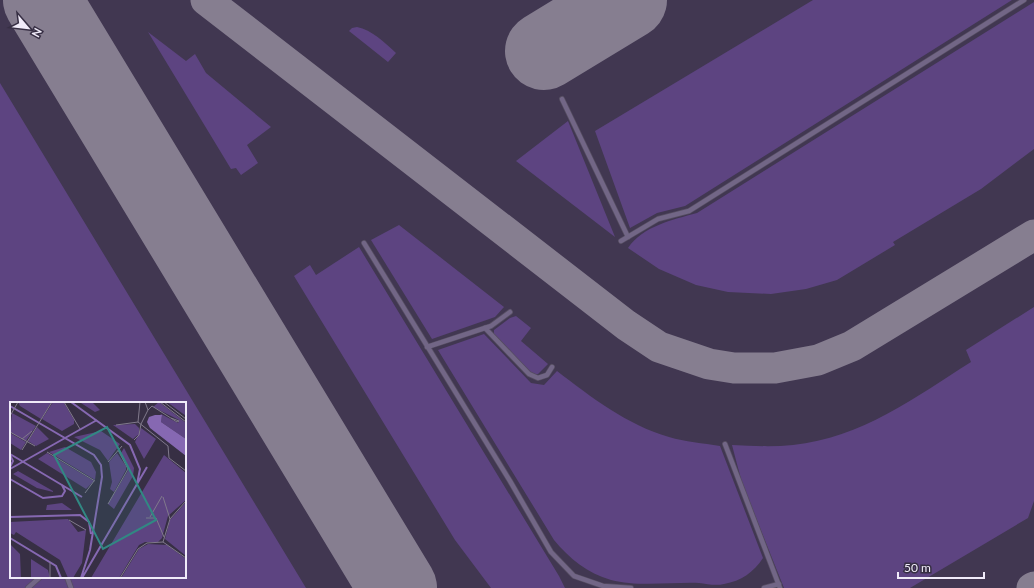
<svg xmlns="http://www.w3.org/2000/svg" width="1034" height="588" font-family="Lato,sans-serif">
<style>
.built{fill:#413751;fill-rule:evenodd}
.green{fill:#5d4481;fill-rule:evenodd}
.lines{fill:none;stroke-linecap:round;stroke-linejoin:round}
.taxiway{stroke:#867e90;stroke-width:31}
.runway{stroke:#867e90;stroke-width:78}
.service-casing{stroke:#554d61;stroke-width:6}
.service{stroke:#726686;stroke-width:4.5}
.inset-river{fill:none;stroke:#8668b2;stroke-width:2}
.inset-road{fill:none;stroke:#817a8c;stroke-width:1}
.view{fill:#318883;fill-opacity:0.15;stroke:#318883;stroke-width:2}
.inset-edge{fill:none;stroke:#f0ebf9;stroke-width:2}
</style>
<rect width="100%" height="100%" fill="#372f44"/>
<path class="built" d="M0,0h1034v588h-1034zM11,403h174v174h-174z"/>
<g class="green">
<polygon points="813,0 1012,0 685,206 657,213 630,228 595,131"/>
<path d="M1034,2v147l-53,40 -88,53 2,3 -58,35 -31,9 -35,5 -43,-2 -32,-7 -37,-16 -31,-21c15,-22 44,-28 69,-35z"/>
<path d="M357,27c15,3 27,15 39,26l-8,9 -39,-31 3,-3z"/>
<polygon points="148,32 186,61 195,54 206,73 271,127 247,145 258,163 241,175 236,168 231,169"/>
<path d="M0,83l306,505h-306zM11,403h174v174h-174z"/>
<polygon points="568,121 615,237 516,161"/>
<polygon points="399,225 504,307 495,317 432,339 371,240"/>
<polygon points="359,247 559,576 565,588 491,588 455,540 294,276 310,265 316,275"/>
<path d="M1034,307v194l-6,17 -118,70h-126l-42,-105 -10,-38c21,1 41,2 61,0 68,-7 123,-48 178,-83l-5,-12z"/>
<polygon points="516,316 531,328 521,341 548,364 538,374 534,374 529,371 494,334 494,330 510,318"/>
<path d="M484,334l47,49 13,2 13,-14c34,26 70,54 112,66 16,5 34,6 51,9l43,112c-9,14 -22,23 -39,26 -8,2 -17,0 -25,-1 -27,-1 -62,4 -88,-3 -24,-7 -41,-21 -57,-40l-116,-190z"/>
</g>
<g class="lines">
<g class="taxiway">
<polyline points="206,0 626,325 659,347 709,364 734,368 775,368 818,360 852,346 1034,235"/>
<polyline points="1032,588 1034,587"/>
</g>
<g class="runway">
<polyline points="42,0 398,588"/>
<polyline points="544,51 628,0"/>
</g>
<defs>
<g id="service">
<polyline points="562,99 628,237"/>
<polyline points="621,241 658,219 689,211 1024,0"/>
<polyline points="364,243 510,481 551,552 574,576 603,586 631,588"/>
<polyline points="485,328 529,374 538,378 547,375 552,367"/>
<polyline points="427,347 491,326 510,312"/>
<polyline points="725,444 780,588"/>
<polyline points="67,577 71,588"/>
<polyline points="28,588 40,577"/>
<polyline points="764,588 779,584"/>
</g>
</defs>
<use href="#service" class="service-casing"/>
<use href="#service" class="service"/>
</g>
<g transform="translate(10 402)">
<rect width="176" height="176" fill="#372f44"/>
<path d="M8,0h34l-11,17 -21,-13zM43,0l11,1 10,17v4l-12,7 -20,-12zM82,0l8,8 -5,2 -14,-9zM149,0l27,21v16l-25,-17 1,-7 -3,2 2,-3 17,9 1,-3 -26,-13zM157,0h19v14zM2,11l24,13 -10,15 -16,-9zM125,22l4,4v6l-6,5 -20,-14zM27,25l12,12 -13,7 -8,-5zM131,26l15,11 -12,20 -9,-17zM91,29l19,13 -12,17 -8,-11 -26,-13zM0,31l16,9 -5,8 -11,-7zM55,45l26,15 5,10 -1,8 -46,-28zM114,46l10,20 -1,8 -19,33 -6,-5 21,-35 -8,-16zM37,51l47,28 -8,8 -48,-30zM107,51l9,13v4l-12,22 -4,-3 2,-7 -3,-20zM154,53l22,18v27l-18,16 -6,22 -4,4h-13l-6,3 -20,33h-28zM8,69l35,20v1l-16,-4 -24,-14zM176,100v54l-21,-17 5,-19zM52,101l10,7h-26l1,-5zM58,117l10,13 8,-2 -4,33 -9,15h-5l-8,-18 -44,-28 -2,3 -4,-2v-11zM0,142l10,10 1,24h-11zM138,142l19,1 19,14v19h-65l18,-29zM21,157l17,11 2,8h-19z" fill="#5d4481"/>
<path d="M145,13h7l-1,7 25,17v17l-36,-28 -3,-6 2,-5z" fill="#8668b2"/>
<path class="inset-river" d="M61,0l59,43 10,24 -3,15M0,4l84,49 7,10 1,12 -12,73M0,52l72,43M0,53l3,6 -3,6M0,67l87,-49M0,77l33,19 19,-2 3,-5 -3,-6M0,115l70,-2 9,7 2,12M0,136l46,28 5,12M71,176l9,-28M72,176l65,-111"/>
<path class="inset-road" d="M54,0l16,27M150,0l26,20M154,0l22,17M138,8l4,-4 25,16 2,-1 -8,-3M0,14l8,-14M128,20l30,24 1,12 17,13M128,20l2,-20M106,23l22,-3M0,30l25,14M12,37l10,-8M124,38l5,-5 2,-11 7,-14 -3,-8M12,48l30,-48M37,50l48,29M98,60l14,-16M75,91l9,-12M153,95l7,22M98,102l20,-35 -10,-19M140,115l12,-21M136,116h10l8,19M59,118l17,10M153,140l7,-23 16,-18M40,160v16M110,176l18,-29 9,-6 16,-1 23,16"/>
<path class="view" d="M97,25l49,93 -53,29 -49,-94z"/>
<rect width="176" height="176" class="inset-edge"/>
</g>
<g transform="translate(28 28) rotate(118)" stroke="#372f44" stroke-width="3" paint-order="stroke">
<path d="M0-3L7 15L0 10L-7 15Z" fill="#f0ebf9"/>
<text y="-6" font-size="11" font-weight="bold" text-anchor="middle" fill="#f0ebf9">N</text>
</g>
<path d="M898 572v6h86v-6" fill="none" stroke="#f0ebf9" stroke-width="2"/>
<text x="904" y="572" font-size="12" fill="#f0ebf9" stroke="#372f44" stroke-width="3" paint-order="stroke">50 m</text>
</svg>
